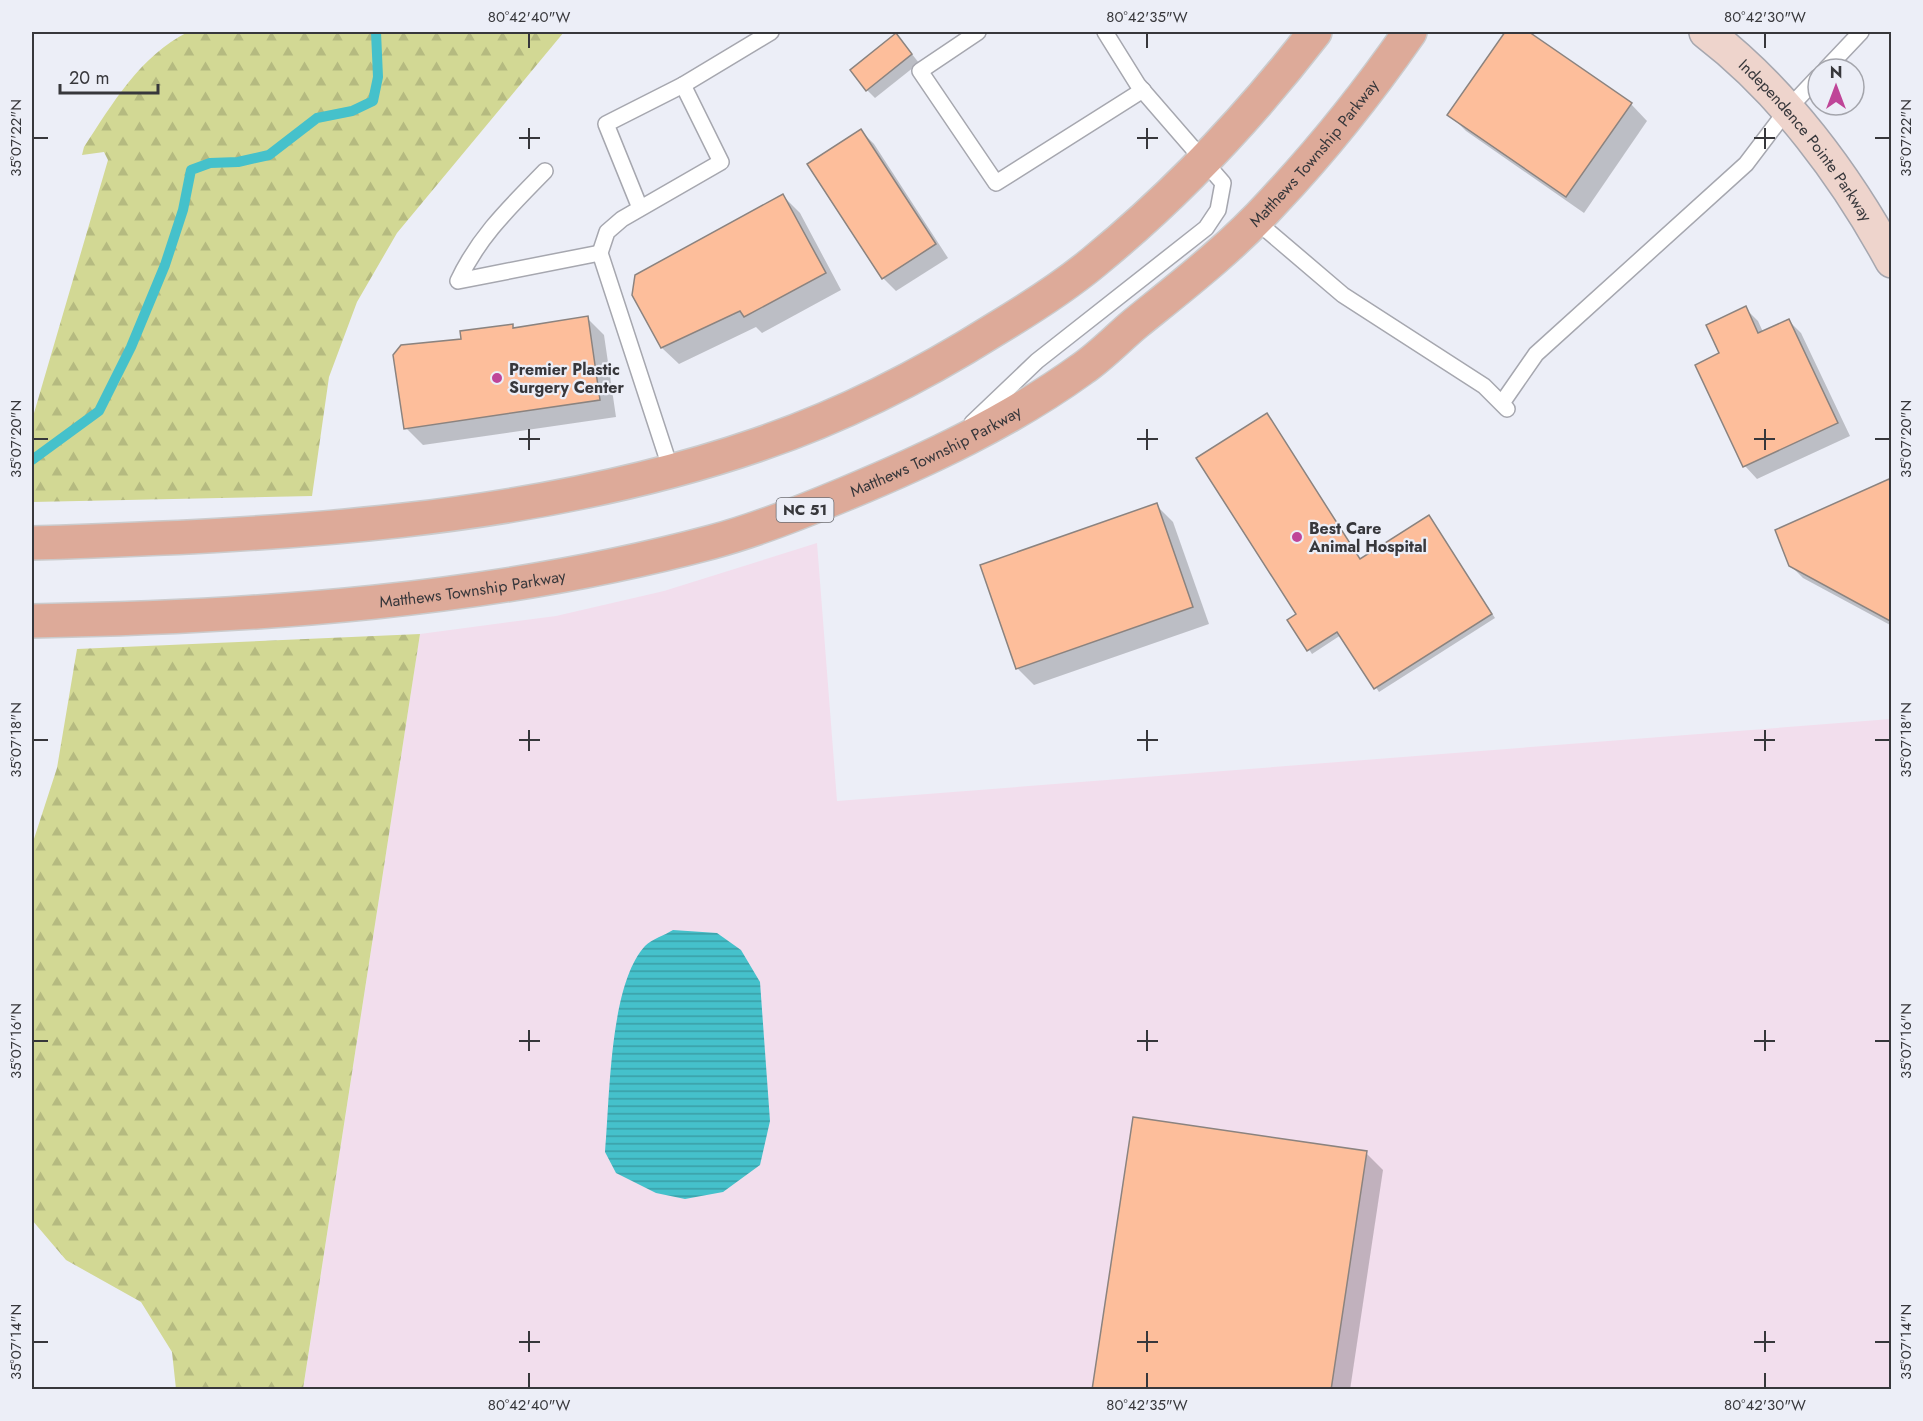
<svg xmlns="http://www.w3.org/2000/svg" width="1923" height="1421" font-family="Jost,sans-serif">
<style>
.industrial{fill:#f2deed}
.forest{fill:url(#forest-firs)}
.water{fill:url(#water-rules)}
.shadow{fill:#0003}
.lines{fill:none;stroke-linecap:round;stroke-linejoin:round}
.stream{stroke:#45c1cb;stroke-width:10}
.building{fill:#fdbe9b;stroke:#8b837f;stroke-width:1.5}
.lane-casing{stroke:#a6a7af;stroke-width:18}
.secondary-casing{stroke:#a6a7af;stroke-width:36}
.primary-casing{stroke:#cbcbcc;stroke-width:36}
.lane{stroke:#fff;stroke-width:15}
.secondary{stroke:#eed4cc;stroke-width:33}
.primary{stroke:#da9;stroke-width:33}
.ticks{fill:none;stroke:#37373b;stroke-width:2}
.poi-dot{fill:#bf4598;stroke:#eceef7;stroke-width:2}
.labels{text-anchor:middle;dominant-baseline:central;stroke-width:4.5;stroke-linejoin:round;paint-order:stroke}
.shield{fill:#eceef7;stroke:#6d6e73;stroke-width:1.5}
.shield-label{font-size:15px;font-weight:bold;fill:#37373b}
.street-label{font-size:16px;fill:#37373b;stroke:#eceef7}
.poi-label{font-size:16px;font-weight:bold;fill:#37373b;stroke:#eceef7;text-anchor:start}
.neatline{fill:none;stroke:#37373b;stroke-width:2}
.ticks-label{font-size:15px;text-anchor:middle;fill:#37373b}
</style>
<defs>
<pattern id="forest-firs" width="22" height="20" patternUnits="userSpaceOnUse" patternTransform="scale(1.5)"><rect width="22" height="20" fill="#d2d894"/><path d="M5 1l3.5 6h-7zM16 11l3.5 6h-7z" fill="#b5ba80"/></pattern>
<pattern id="water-rules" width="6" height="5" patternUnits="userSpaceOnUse" patternTransform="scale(1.5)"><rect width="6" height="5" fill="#45c1cb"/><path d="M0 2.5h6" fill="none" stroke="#3a9ea6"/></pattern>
</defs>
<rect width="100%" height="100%" fill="#eceef7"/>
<polygon class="industrial" points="817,543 837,801 1891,719 1891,1389 303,1390 420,634 556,616 664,591"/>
<g class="forest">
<path d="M188,32h376l-167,201 -40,69 -28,75 -17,119 -280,6v-82l76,-260 -4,-8 -22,3 2,-8c29,-44 56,-91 104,-115z"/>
<polygon points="420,634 303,1389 176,1389 172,1352 141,1302 66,1260 32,1220 32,845 57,768 77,649"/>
</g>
<path class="water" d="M673,930l44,3 24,17 19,32 10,139 -10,44 -37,27 -38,7 -29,-6 -40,-20 -11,-21c5,-53 4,-167 40,-206 7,-7 20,-11 28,-16z"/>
<g class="shadow">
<polygon points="1507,32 1526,32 1631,104 1647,121 1584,213 1466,131 1449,114"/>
<polygon points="904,44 919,63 875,98 867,90"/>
<polygon points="861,131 874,144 948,258 896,291 883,278 809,165"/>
<polygon points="783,196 800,213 841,290 762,333 756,327 679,364 662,348"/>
<polygon points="1745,308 1758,321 1763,332 1788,320 1801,333 1850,436 1757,479 1745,466 1721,353"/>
<polygon points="587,318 604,335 616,417 423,445 406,428 462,340 512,326 516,329"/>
<polygon points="1270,419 1361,560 1429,517 1495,618 1379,692 1341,635 1312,654 1290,620 1298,615"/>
<polygon points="1888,481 1892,484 1892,626 1803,578 1790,565"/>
<polygon points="1156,505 1173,522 1209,624 1034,685 1017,668"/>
<polygon points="1366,1153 1383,1170 1350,1390 1094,1390"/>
</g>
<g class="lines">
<polyline class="stream" points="32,460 99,411 131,347 165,265 183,210 191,170 210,163 238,162 269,155 317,118 352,111 373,101 378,77 376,32"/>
</g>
<g class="building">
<polygon points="1505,32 1529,32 1632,103 1566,197 1447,115"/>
<polygon points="896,33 912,54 866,91 850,70"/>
<polygon points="861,129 936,244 882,279 807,164"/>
<polygon points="783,194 826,273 744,317 740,311 661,348 632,295 635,275"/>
<polygon points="1746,306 1758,333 1789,319 1838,423 1743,467 1695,365 1719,353 1706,325"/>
<polygon points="588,316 600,400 404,429 393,355 401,345 461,339 460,331 513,324 513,328"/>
<polygon points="1267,413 1360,559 1429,515 1492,614 1374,689 1337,632 1307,651 1287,620 1296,614 1196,458"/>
<polygon points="1889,479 1892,485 1892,622 1789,566 1775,530"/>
<polygon points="1157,503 1193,607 1016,669 980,565"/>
<polygon points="1133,1117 1367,1151 1331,1390 1092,1390"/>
</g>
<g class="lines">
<defs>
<g id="lane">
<polyline points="978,32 920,71 996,183 1143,90"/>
<polyline points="1826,69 1861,32"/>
<path d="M545,171c-34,35 -66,65 -87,110l142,-28"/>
<polyline points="640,208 606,124 683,85"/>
<polyline points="1255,220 1343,295 1484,386 1507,409"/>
<polyline points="1502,403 1536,354 1746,164 1787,110 1818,77"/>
<polyline points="972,423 1037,361 1206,228 1218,210 1223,183 1138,85 1105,32"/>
<polyline points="671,470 600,253 607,232 622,219 721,162 683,85 771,32"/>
</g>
<g id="secondary">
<path id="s1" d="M1706,32c77,59 140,144 186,229"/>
</g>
<g id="primary">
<path d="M32,543c243,-8 496,-19 728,-99 82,-28 161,-68 234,-114 35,-21 70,-43 101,-69 83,-68 155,-145 220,-229"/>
<path id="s2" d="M32,621c227,-4 459,-20 680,-79 45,-12 90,-30 133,-48 82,-34 165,-73 237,-125 19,-13 36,-31 54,-46 47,-38 95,-75 136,-120 50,-53 97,-112 138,-171"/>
</g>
</defs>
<use href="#lane" class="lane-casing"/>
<use href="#secondary" class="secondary-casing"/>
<use href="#primary" class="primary-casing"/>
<use href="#lane" class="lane"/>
<use href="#secondary" class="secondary"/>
<use href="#primary" class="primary"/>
</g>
<path class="ticks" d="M529,33v15M1147,33v15M1765,33v15M529,128v21M1147,128v21M1765,128v21M33,138h15M519,138h21M1137,138h21M1754,138h21M1875,138h15M529,429v21M1147,429v21M1765,429v21M33,439h15M519,439h21M1137,439h21M1754,439h21M1875,439h15M529,730v21M1147,730v21M1765,730v21M33,740h15M519,740h21M1137,740h21M1754,740h21M1875,740h15M529,1030v21M1147,1030v21M1765,1030v21M33,1041h15M519,1041h21M1137,1041h21M1754,1041h21M1875,1041h15M529,1331v21M1147,1331v21M1765,1331v21M33,1342h15M519,1342h21M1137,1342h21M1754,1342h21M1875,1342h15M529,1373v15M1147,1373v15M1765,1373v15"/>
<g class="poi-dot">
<circle cx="497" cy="378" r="6"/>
<circle cx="1297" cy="537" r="6"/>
</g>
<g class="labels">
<rect class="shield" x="776.5" y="498" width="57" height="24" rx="4.5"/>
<g class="shield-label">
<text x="805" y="510">NC 51</text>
</g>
<g class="street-label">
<text stroke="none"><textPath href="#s1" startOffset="148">Independence Pointe Parkway</textPath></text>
<text stroke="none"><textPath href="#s2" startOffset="1414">Matthews Township Parkway</textPath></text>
<text stroke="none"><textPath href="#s2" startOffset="928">Matthews Township Parkway</textPath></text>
<text stroke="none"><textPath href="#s2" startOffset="442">Matthews Township Parkway</textPath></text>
</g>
<g class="poi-label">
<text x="509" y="369">Premier Plastic<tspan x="509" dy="18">Surgery Center</tspan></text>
<text x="1309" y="528">Best Care<tspan x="1309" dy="18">Animal Hospital</tspan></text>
</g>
</g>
<rect width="1923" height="1421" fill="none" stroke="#eceef7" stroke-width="66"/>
<g transform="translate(1836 87)"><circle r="28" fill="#eceef7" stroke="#a4a5ac" stroke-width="1.5"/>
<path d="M0-4.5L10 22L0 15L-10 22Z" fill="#bf4598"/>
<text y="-9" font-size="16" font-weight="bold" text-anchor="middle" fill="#37373b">N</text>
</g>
<path d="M60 84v9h98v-9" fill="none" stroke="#37373b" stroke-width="3"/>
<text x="69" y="84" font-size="18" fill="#37373b" stroke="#eceef7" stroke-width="4.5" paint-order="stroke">20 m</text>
<rect x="33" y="33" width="1857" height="1355" class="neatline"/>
<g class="ticks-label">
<text x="529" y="22">80°42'40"W</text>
<text x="1147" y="22">80°42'35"W</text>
<text x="1765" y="22">80°42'30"W</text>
<text transform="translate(16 138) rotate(-90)" y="5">35°07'22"N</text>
<text transform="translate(1906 138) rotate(-90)" y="5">35°07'22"N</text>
<text transform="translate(16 439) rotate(-90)" y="5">35°07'20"N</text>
<text transform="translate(1906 439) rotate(-90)" y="5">35°07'20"N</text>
<text transform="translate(16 740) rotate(-90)" y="5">35°07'18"N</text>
<text transform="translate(1906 740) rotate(-90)" y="5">35°07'18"N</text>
<text transform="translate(16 1041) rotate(-90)" y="5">35°07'16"N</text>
<text transform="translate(1906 1041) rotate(-90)" y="5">35°07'16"N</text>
<text transform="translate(16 1342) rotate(-90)" y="5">35°07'14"N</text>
<text transform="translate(1906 1342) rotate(-90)" y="5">35°07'14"N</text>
<text x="529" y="1410">80°42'40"W</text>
<text x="1147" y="1410">80°42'35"W</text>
<text x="1765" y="1410">80°42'30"W</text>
</g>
</svg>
